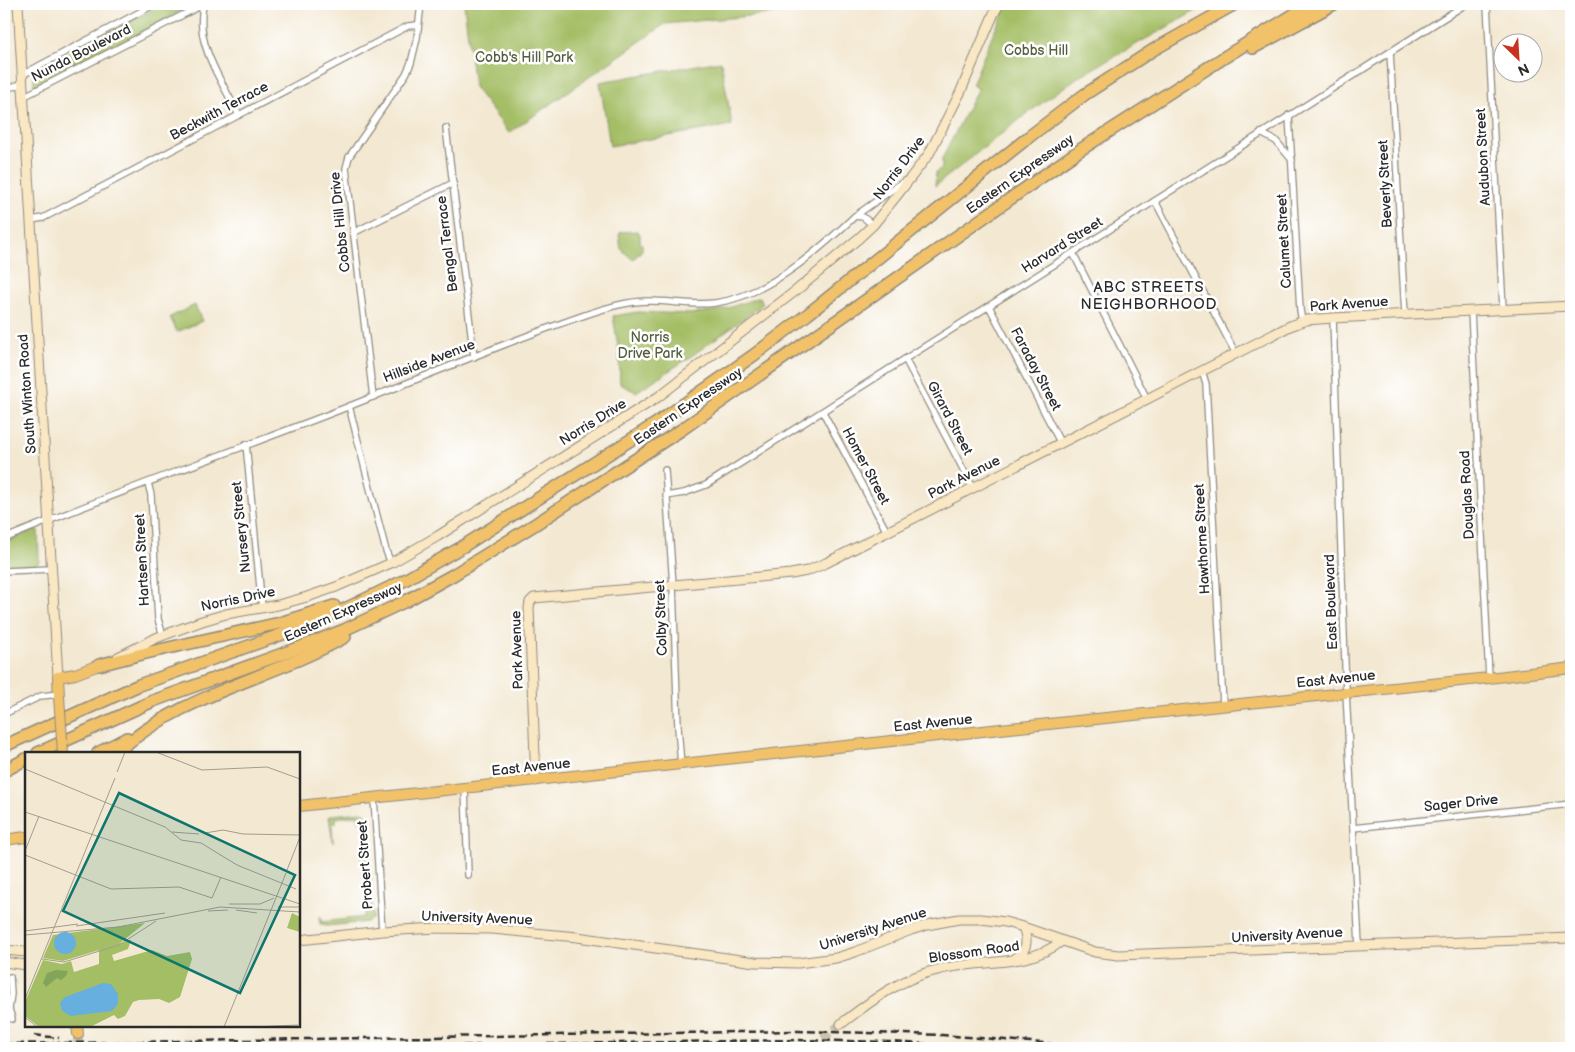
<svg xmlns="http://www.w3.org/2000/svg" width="1575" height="1052" font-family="'Balsamiq Sans',sans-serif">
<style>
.green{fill:#a4be65;stroke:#687448}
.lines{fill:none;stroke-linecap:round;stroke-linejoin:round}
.secondary-tunnel{stroke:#cbc2b0;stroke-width:9;stroke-dasharray:9 4.5;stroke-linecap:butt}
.primary-tunnel{stroke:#cbc2b0;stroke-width:10;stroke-dasharray:10 5;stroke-linecap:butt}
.street-casing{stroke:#8f8a7e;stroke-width:8}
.secondary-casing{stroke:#8f8a7e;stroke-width:11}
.primary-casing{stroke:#8f8a7e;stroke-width:12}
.highway-casing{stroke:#8f8a7e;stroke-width:14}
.street{stroke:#fff;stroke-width:5.5}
.secondary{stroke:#fae7c3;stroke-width:9}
.primary{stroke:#f2c26a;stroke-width:10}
.highway{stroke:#f2c26a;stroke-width:11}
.rail{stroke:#2b2b2b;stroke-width:2.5;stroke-dasharray:8 4;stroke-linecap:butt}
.primary-bridge-casing{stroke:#8f8a7e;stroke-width:12;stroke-linecap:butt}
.primary-bridge{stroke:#f2c26a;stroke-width:10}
.labels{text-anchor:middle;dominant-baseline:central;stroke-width:5;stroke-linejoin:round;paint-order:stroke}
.park-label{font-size:14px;fill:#555e3f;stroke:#fff}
.street-label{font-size:14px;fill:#2b2b2b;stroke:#fff}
.neighbourhood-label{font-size:15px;letter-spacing:1px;fill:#2b2b2b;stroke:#fff}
.inset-road{fill:none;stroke:#a39c8f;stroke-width:1}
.view{fill:#0f766e;fill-opacity:0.15;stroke:#0f766e;stroke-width:2.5}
.inset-edge{fill:none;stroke:#2b2b2b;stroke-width:2.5}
</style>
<rect width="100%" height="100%" fill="#fff"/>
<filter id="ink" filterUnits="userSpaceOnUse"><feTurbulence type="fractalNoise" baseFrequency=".02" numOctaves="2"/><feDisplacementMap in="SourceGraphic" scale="10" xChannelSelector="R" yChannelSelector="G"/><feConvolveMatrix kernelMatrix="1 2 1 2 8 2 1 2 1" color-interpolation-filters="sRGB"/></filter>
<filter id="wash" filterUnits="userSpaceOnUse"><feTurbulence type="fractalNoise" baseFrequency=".0096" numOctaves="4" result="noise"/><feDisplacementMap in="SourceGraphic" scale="20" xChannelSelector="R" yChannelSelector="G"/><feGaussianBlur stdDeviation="1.12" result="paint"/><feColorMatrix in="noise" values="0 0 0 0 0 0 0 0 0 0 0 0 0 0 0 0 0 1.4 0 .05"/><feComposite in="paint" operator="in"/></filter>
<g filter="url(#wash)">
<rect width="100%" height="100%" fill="#f3e8d1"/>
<g class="green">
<polygon points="163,4 195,4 34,87 34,71"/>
<polygon points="464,4 800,4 792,12 665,24 509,133 474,87"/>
<polygon points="1008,4 1208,4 1078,77 1028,113 935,186 936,172 942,168 942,159 978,88 972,85 994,31"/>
<polygon points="721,61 732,125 610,146 600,82"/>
<polygon points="637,231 640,234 640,243 642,244 642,250 633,260 621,249 619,235 621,232"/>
<polygon points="760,297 763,304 689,358 636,392 620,384 619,353 613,316 638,312 690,314 722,310"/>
<polygon points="195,305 202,321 177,332 170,317"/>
<polygon points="34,530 38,530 39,562 35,565 4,567 4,542"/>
<polygon points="362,812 365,813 367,817 370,860 365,861 362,860 360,856 366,854 364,821 359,821 357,815 336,818 336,823 332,824 333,843 329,817 332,815"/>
<polygon points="367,869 371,870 373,918 367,922 326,926 322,925 320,925 319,917 320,916 322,922 364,917 364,910 370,909 367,876 363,876 362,874 363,871"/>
</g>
</g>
<g filter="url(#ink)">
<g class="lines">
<polyline class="secondary-tunnel" points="813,1048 841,1024"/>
<polyline class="primary-tunnel" points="78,1034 78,1048"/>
<defs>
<g id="street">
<path d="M203,4c-1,8 -2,16 -1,24 1,26 25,64 37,87"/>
<polyline points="1487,4 1503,309"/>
<polyline points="1390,52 1405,314"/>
<polyline points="22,75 155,4"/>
<polyline points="4,89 22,84"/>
<polyline points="23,97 204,4"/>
<polyline points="1289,115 1300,310 1302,321"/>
<polyline points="446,128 474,357"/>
<polyline points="1261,133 1276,141 1292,160"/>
<polyline points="1155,201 1236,354"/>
<polyline points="855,216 906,180"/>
<polyline points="31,220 43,218 408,26 418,25"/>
<polyline points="353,233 453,183"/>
<polyline points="1073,253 1147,399"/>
<polyline points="989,306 1061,444"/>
<polyline points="1471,311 1489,678"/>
<polyline points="1333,318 1346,692 1359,945"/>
<polyline points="905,359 973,488"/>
<polyline points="1202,371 1206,384 1223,705"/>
<polyline points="373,397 346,168 349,157 406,74 411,63 417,38 421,4"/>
<polyline points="349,406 386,551 391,563"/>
<polyline points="823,412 887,532"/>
<polyline points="246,444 262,608"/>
<polyline points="665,470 673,585 678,727 681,765"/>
<polyline points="148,483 151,495 158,619 163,636"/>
<polyline points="666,496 684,493 706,485 1466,4"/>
<path d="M4,539c114,-48 231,-88 346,-133 76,-30 151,-62 229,-89 24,-8 46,-16 71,-16 22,0 44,5 65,2 52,-7 103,-52 140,-87l8,1 10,8"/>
<polyline points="4,571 52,569"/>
<polyline points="4,714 41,696 59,694"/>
<polyline points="465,788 468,875"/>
<polyline points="374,798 382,931"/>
<polyline points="1353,828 1571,804"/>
<polyline points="10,977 11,994 9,1009 12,1019"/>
</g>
<g id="secondary">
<path d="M18,4c12,224 27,448 40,673"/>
<polyline points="118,657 156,638 202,621 226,614 278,605 307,597 336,587 391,563 438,536 658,397 798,289 859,238 873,225 898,194 929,154 960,93 994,13 999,4"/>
<polyline points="536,781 529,608 530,602 534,598 791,574 807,571 826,563 1290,326 1306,320 1333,318 1571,306"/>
<polyline points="299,940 382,931 438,928 492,929 577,937 755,962 798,963 836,958 855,952 911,930 927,925 959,919 981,919 1005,922 1023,927 1095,952 1118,955 1571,938"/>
<polyline points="4,950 26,952"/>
<path d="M1012,960c15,-9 17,-17 11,-33"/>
<polyline points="4,962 26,965"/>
<path d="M841,1024c31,-24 61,-47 100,-55 40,-10 87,-1 121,-28"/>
</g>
<g id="primary">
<polyline points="59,697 58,677 75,674 99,665"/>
<polyline points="299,806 1010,728 1489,678 1571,668"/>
<polyline points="4,840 26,837"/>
<polyline points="77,1026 78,1034"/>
</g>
<g id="highway">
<polyline points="1253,48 1334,4"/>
<polyline points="99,665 146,653 280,623 334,606"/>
<polyline points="4,746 139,685 280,635 343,610 403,581 462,547 654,425 754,355 808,314 1030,136 1084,95 1153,50 1235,4"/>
<polyline points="38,753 153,701 293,650 344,630 406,601 453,575 534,525 681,430 1080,150 1228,55 1311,4"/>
<polyline points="98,753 127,738"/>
<path d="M116,753c65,-59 154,-74 229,-116"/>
<polyline points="4,771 26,759"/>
</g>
</defs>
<use href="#street" class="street-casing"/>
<use href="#secondary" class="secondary-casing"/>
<use href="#primary" class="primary-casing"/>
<use href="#highway" class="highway-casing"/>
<use href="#street" class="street"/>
<use href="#secondary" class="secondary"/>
<use href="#primary" class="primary"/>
<use href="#highway" class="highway"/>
<g class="rail">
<polyline points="34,1035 59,1038"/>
<polyline points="4,1044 798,1031 942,1035 1043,1043 1084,1048"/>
<polyline points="331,1046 372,1047 797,1040 889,1042 1001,1048"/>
</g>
<defs>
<polyline id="primary-bridge" points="59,697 63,753"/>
</defs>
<use href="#primary-bridge" class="primary-bridge-casing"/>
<use href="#primary-bridge" class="primary-bridge"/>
</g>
</g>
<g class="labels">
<g class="park-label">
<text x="1036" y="50">Cobbs Hill</text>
<text x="524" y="57">Cobb's Hill Park</text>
<text x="650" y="337">Norris<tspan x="650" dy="16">Drive Park</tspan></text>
</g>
<g class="street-label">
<text transform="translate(81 53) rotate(-27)">Nunda Boulevard</text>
<text transform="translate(219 111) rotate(-28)">Beckwith Terrace</text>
<text transform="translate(1483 157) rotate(-93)">Audubon Street</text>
<text transform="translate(899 168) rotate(-53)">Norris Drive</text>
<text transform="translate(1020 174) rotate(-35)">Eastern Expressway</text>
<text transform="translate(1385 184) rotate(-93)">Beverly Street</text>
<text transform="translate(340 222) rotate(-96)">Cobbs Hill Drive</text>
<text transform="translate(1284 241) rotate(-93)">Calumet Street</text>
<text transform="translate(447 244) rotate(-97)">Bengal Terrace</text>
<text transform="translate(1062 245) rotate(-32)">Harvard Street</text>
<text transform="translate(1349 304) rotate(-4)">Park Avenue</text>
<text transform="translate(429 361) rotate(-21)">Hillside Avenue</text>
<text transform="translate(1036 369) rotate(62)">Faraday Street</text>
<text transform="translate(27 394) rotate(-94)">South Winton Road</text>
<text transform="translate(688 406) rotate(-34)">Eastern Expressway</text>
<text transform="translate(950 418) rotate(62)">Girard Street</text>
<text transform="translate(593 422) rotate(-32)">Norris Drive</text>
<text transform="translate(866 466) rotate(62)">Homer Street</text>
<text transform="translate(964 477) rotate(-27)">Park Avenue</text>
<text transform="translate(1467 495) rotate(-93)">Douglas Road</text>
<text transform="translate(241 527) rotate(-96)">Nursery Street</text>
<text transform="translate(1202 539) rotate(-93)">Hawthorne Street</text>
<text transform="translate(142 560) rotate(-93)">Hartsen Street</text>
<text transform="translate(238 599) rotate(-12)">Norris Drive</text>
<text transform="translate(1331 602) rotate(-92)">East Boulevard</text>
<text transform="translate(343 612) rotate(-24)">Eastern Expressway</text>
<text transform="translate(661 618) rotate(-92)">Colby Street</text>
<text transform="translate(517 650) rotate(-92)">Park Avenue</text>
<text transform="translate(1336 679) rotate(-6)">East Avenue</text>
<text transform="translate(933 723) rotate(-6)">East Avenue</text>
<text transform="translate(531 767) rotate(-6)">East Avenue</text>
<text transform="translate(1461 803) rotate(-6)">Sager Drive</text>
<text transform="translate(365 865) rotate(-94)">Probert Street</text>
<text transform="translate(477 918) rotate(2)">University Avenue</text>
<text transform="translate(873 929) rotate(-18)">University Avenue</text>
<text transform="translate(1287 935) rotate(-3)">University Avenue</text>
<text transform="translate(974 952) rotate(-8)">Blossom Road</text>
</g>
<g class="neighbourhood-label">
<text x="1149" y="287">ABC STREETS<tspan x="1149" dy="17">NEIGHBORHOOD</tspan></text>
</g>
</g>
<g transform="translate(25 752)">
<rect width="275" height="275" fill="#f3e8d1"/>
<path d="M267,161l8,4v15l-13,-4zM120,171l-26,21 -56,17 -20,-3 10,-23zM106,188l-3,9 -16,6 2,6 38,-11 15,6 23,-4 2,7 -12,38 -11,6 -10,-4 -20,1 -6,2 -8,14 -7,3 -4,-4 -24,12h-51l-14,-11v-14l18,-42 19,4 9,-3 3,11 25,-8v-14z" fill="#a4be65"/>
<path d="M31,218l12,1 -2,5 -5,4 -4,-2 -11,9 -3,-4 4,-10z" fill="#83a55a"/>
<path d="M29 191a11 11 0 1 1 22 0a11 11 0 1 1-22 0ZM78,231l8,1 7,10v10l-6,7 -41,5 -9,-5 -2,-8 5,-6z" fill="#66afde"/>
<path class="inset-road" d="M131,0l46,18 65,-3 33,12M0,17l140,58 16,13 20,3 36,22 59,24M92,20l8,-20M0,60l275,92M147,80l27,2M180,81l18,-3 20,4 57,1M0,99l14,-35M0,103l86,34 68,-2 33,11 9,-21M262,118l13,-33M204,152h31l14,-6M253,155h22M211,158l21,3M183,159l20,-1M51,174l89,-13M0,179l53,-7M0,183l93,-8 102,-20 80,5M17,207l22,3 55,-17 37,-24M0,247l90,-221M0,265l12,10M199,275l62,-154M227,275l46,-2"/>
<path class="view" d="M94,41l176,82 -55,118 -177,-82z"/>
<rect width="275" height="275" class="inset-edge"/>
</g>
<rect width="1575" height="1052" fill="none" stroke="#fff" stroke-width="20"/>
<g transform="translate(1518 58) rotate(155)"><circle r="24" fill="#ffffff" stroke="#aaaaaa"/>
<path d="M0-4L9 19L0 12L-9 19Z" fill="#c8321e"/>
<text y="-8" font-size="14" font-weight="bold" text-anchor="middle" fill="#2b2b2b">N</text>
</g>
</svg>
